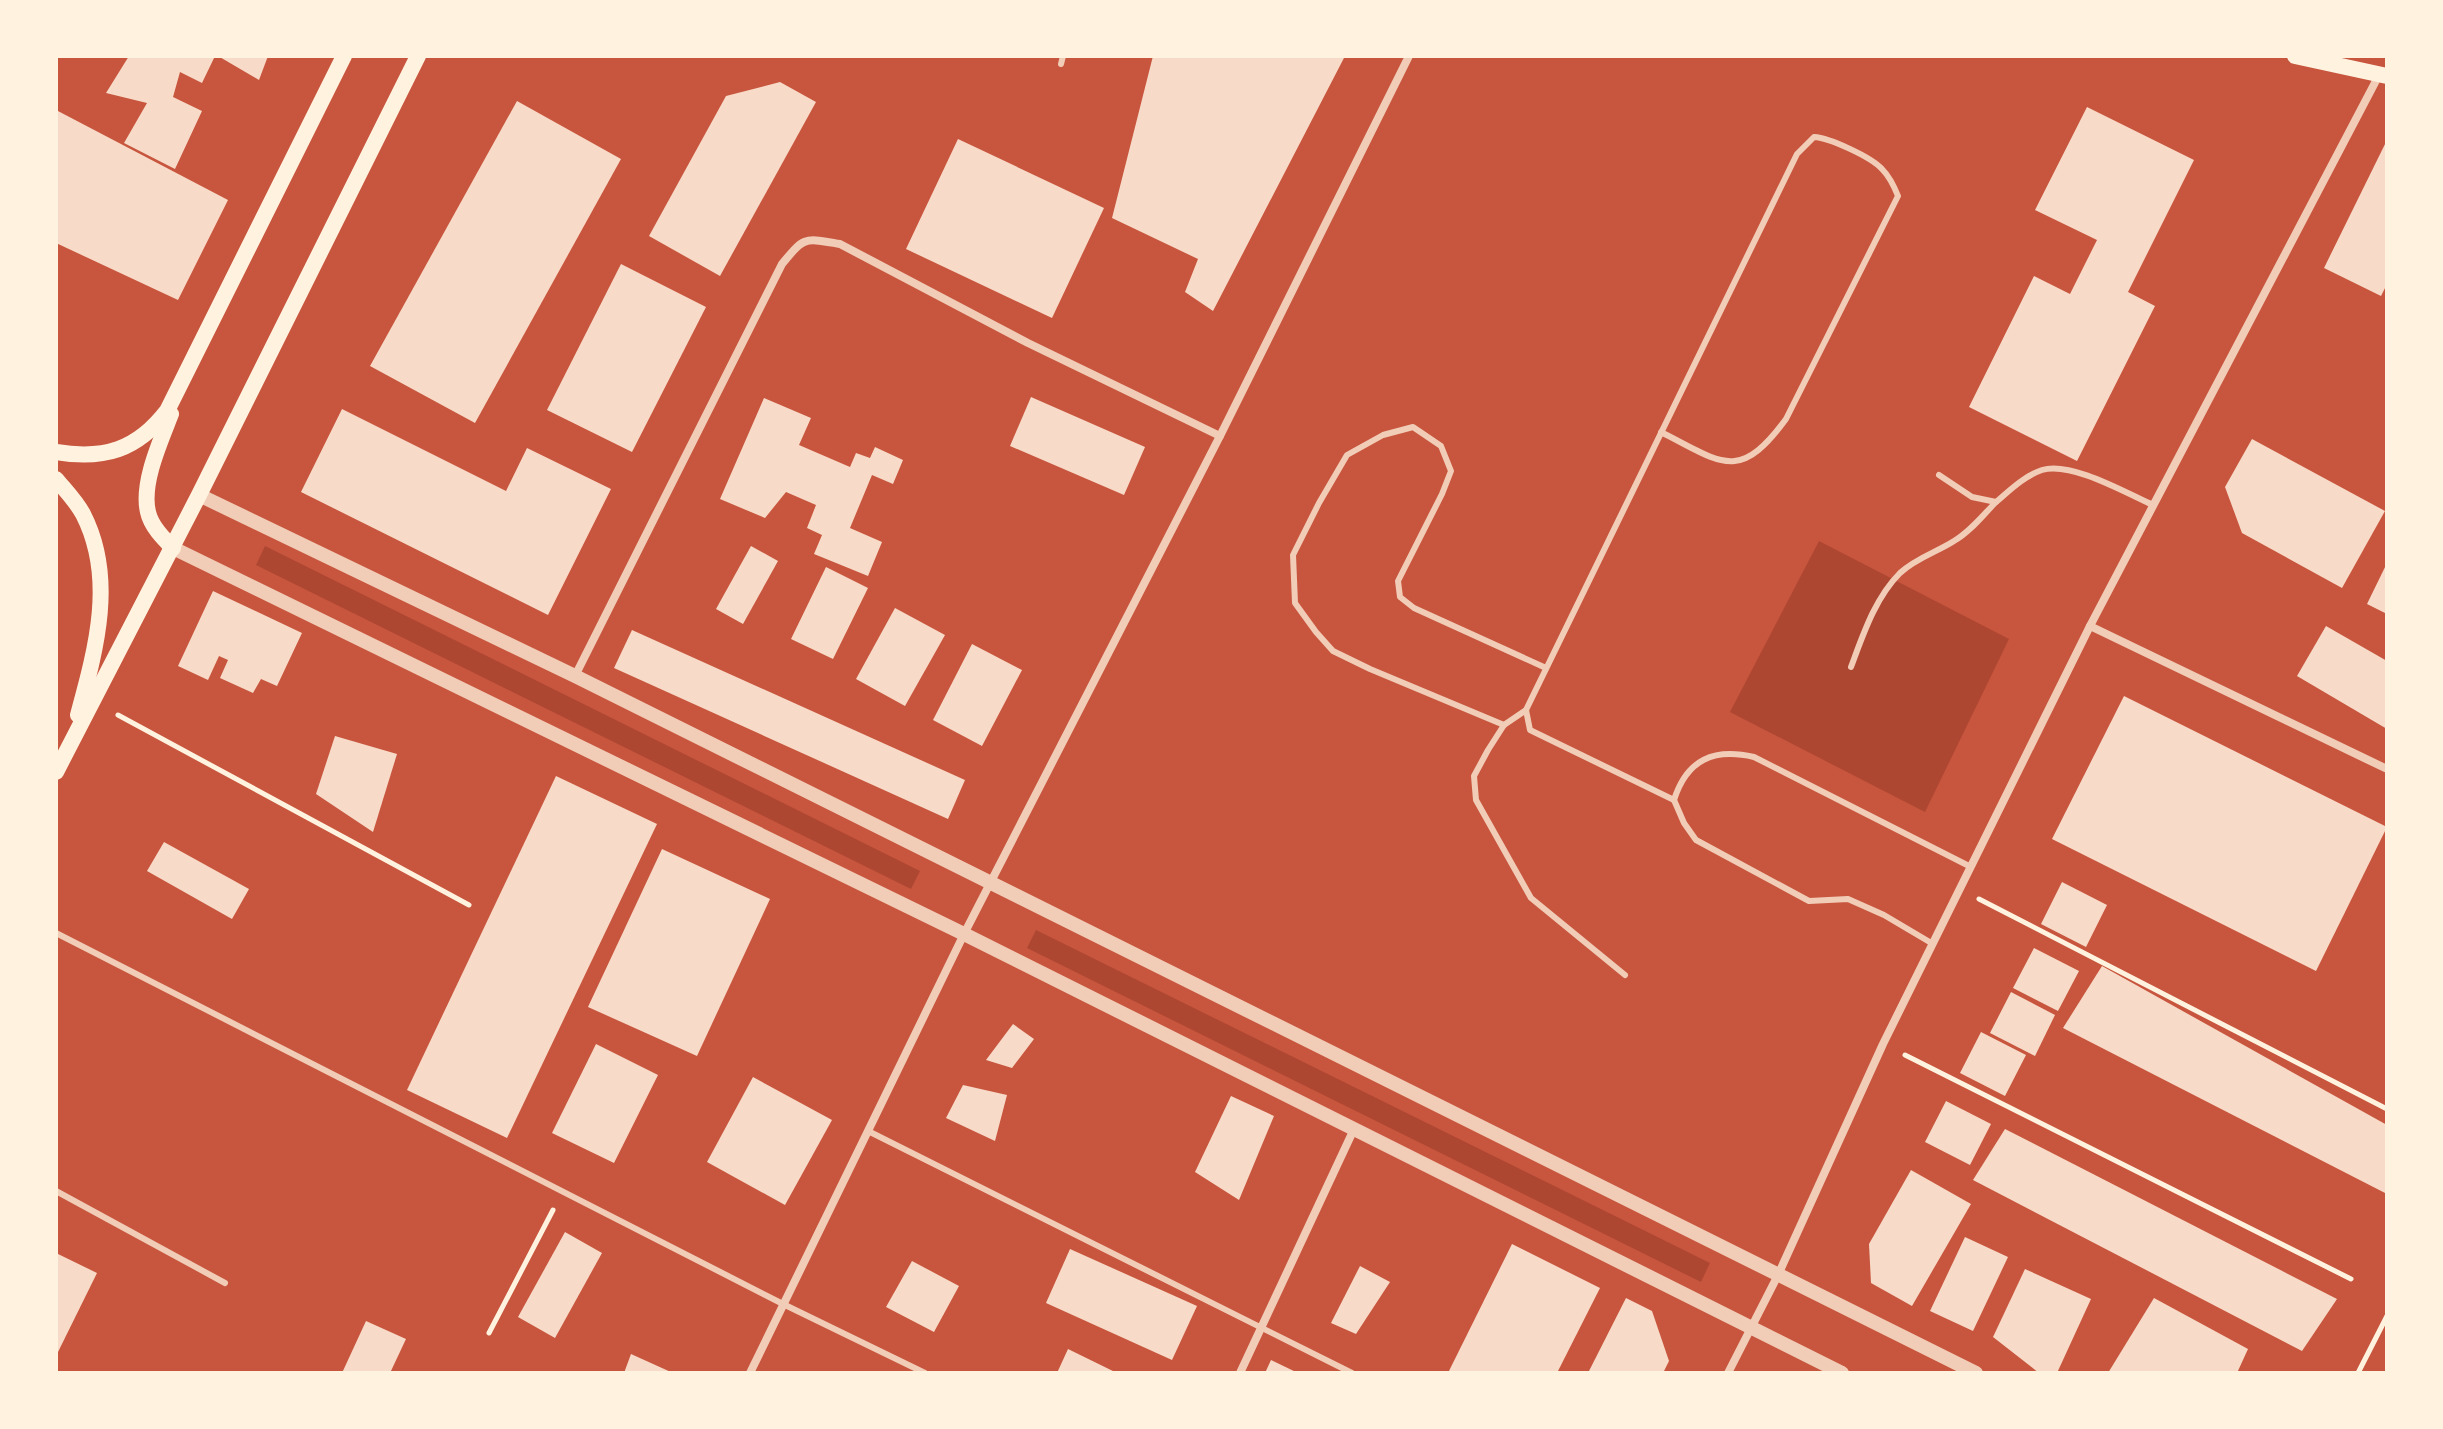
<svg xmlns="http://www.w3.org/2000/svg" width="2443" height="1429" font-family="'Titillium Web',sans-serif">
<style>
.green{fill:#ae4732}
.building{fill:#f7dbc8}
.lines{fill:none;stroke-linecap:round;stroke-linejoin:round}
.path{stroke:#fff3e0;stroke-width:5}
.service{stroke:#f1ccb7;stroke-width:6}
.minor{stroke:#f1ccb7;stroke-width:8}
.tertiary{stroke:#f1ccb7;stroke-width:14}
.secondary{stroke:#fff3e0;stroke-width:16}
</style>
<rect width="100%" height="100%" fill="#c8553d"/>
<g class="green">
<polygon points="1819,541 2009,639 1925,812 1730,712"/>
<polygon points="265,546 920,871 911,889 256,565"/>
<polygon points="1036,930 1710,1263 1701,1282 1027,948"/>
</g>
<g class="building">
<polygon points="129,56 215,56 202,83 180,72 173,97 202,111 175,169 124,143 147,103 106,93"/>
<polygon points="218,56 268,56 259,80"/>
<polygon points="1153,56 1345,56 1213,311 1185,292 1198,259 1112,218"/>
<polygon points="780,82 816,102 720,276 649,236 726,96"/>
<polygon points="517,101 621,159 475,423 370,366"/>
<polygon points="2087,107 2194,160 2128,292 2155,306 2077,461 1969,407 2034,276 2070,294 2097,240 2035,210"/>
<polygon points="56,110 228,200 178,300 56,243"/>
<polygon points="958,139 1104,208 1052,318 906,249"/>
<polygon points="2387,140 2387,284 2381,296 2324,268"/>
<polygon points="621,264 706,307 632,452 547,410"/>
<polygon points="1031,397 1145,447 1124,495 1010,446"/>
<polygon points="764,398 811,418 799,445 850,467 856,453 870,458 875,447 903,460 893,484 872,475 850,528 882,542 868,576 814,554 822,535 807,528 816,505 786,492 765,518 720,499"/>
<polygon points="342,409 506,491 527,448 611,489 548,615 301,492"/>
<polygon points="2252,439 2385,511 2342,588 2242,533 2225,487"/>
<polygon points="751,546 778,561 743,624 716,609"/>
<polygon points="2387,563 2387,614 2367,604"/>
<polygon points="826,567 868,588 833,659 791,639"/>
<polygon points="213,591 302,633 277,686 261,679 253,693 220,678 228,660 219,656 208,680 178,666"/>
<polygon points="895,608 945,635 905,706 856,679"/>
<polygon points="2326,626 2387,661 2387,729 2297,676"/>
<polygon points="632,630 965,780 948,819 614,668"/>
<polygon points="972,644 1022,670 982,746 933,720"/>
<polygon points="2124,696 2387,827 2316,971 2052,839"/>
<polygon points="335,736 397,754 373,832 316,794"/>
<polygon points="556,776 657,824 507,1138 407,1090"/>
<polygon points="164,842 249,889 232,919 147,871"/>
<polygon points="662,849 770,899 697,1056 588,1007"/>
<polygon points="2062,882 2107,905 2086,947 2041,924"/>
<polygon points="2034,948 2079,971 2058,1011 2013,988"/>
<polygon points="2102,966 2387,1125 2387,1194 2063,1028"/>
<polygon points="2011,992 2055,1015 2035,1056 1990,1033"/>
<polygon points="1013,1024 1034,1039 1012,1068 986,1060"/>
<polygon points="1981,1032 2026,1055 2005,1096 1960,1073"/>
<polygon points="596,1044 658,1075 614,1163 552,1133"/>
<polygon points="753,1077 832,1120 785,1205 707,1162"/>
<polygon points="963,1085 1007,1095 995,1141 946,1118"/>
<polygon points="1231,1096 1274,1116 1239,1200 1195,1172"/>
<polygon points="1946,1101 1991,1124 1970,1165 1925,1142"/>
<polygon points="2005,1129 2337,1299 2302,1351 1973,1180"/>
<polygon points="1911,1170 1971,1204 1912,1306 1871,1283 1869,1244"/>
<polygon points="565,1232 602,1253 555,1338 518,1317"/>
<polygon points="1965,1237 2008,1257 1973,1331 1930,1311"/>
<polygon points="1512,1244 1600,1288 1557,1373 1448,1373"/>
<polygon points="1070,1249 1197,1306 1172,1360 1046,1303"/>
<polygon points="56,1253 97,1273 58,1352 56,1351"/>
<polygon points="912,1261 959,1286 934,1332 886,1307"/>
<polygon points="1360,1266 1390,1282 1356,1334 1331,1323"/>
<polygon points="2025,1269 2091,1299 2057,1373 2039,1373 1993,1337"/>
<polygon points="1626,1298 1652,1311 1669,1361 1663,1373 1588,1373"/>
<polygon points="2154,1298 2248,1349 2237,1373 2108,1373"/>
<polygon points="366,1321 406,1339 390,1373 342,1373"/>
<polygon points="1068,1349 1117,1373 1057,1373"/>
<polygon points="631,1354 673,1373 624,1373"/>
<polygon points="1271,1360 1298,1373 1265,1373"/>
</g>
<g class="lines">
<g class="path">
<polyline points="118,715 469,905"/>
<polyline points="1979,899 2387,1109"/>
<polyline points="1905,1055 2351,1279"/>
<polyline points="489,1333 553,1210"/>
<polyline points="2358,1373 2387,1316"/>
</g>
<g class="service">
<polyline points="1061,64 1063,56"/>
<path d="M1661,432c61,31 78,51 125,-13l112,-223c-4,-10 -9,-20 -16,-27 -11,-12 -52,-31 -68,-32l-17,17 -271,556 4,20 144,70c13,-41 40,-52 80,-43l217,110"/>
<path d="M1939,475l33,22 24,5c13,-11 28,-26 46,-32 29,-9 84,23 111,35"/>
<path d="M1851,667c12,-32 24,-69 49,-94 16,-15 37,-21 54,-32 16,-9 29,-26 42,-39"/>
<polyline points="1526,710 1504,725 1488,750 1474,776 1476,800 1531,898 1625,975"/>
<polyline points="1504,725 1370,669 1333,651 1316,632 1295,603 1293,555 1319,503 1347,455 1383,435 1413,427 1441,446 1451,471 1442,494 1398,581 1400,597 1414,608 1546,668"/>
<polyline points="1674,800 1684,823 1696,840 1809,901 1848,899 1884,915 1933,944"/>
<polyline points="56,933 783,1304 925,1373"/>
<polyline points="868,1131 1352,1373"/>
<polyline points="56,1191 225,1283"/>
</g>
<g class="minor">
<polyline points="2090,626 2387,769"/>
<path d="M575,676l207,-412c23,-28 22,-26 58,-20l188,99 192,93"/>
<polyline points="750,1373 964,934 1220,436 1409,56"/>
<polyline points="1240,1373 1354,1129"/>
<polyline points="1728,1373 1778,1275 1883,1044 2090,626 2379,75"/>
</g>
<g class="tertiary">
<polyline points="199,495 575,676 1976,1373"/>
<polyline points="173,548 964,934 1842,1373"/>
</g>
<g class="secondary">
<polyline points="2295,56 2387,76"/>
<path d="M171,414c-10,26 -30,69 -23,98 3,14 15,26 25,36"/>
<path d="M56,452c48,8 81,-2 111,-41l177,-355"/>
<path d="M56,479c9,11 20,22 27,35 33,64 13,135 -5,201"/>
<polyline points="56,772 199,495 418,56"/>
</g>
</g>
<rect width="2443" height="1429" fill="none" stroke="#fff3e0" stroke-width="116"/>
</svg>
